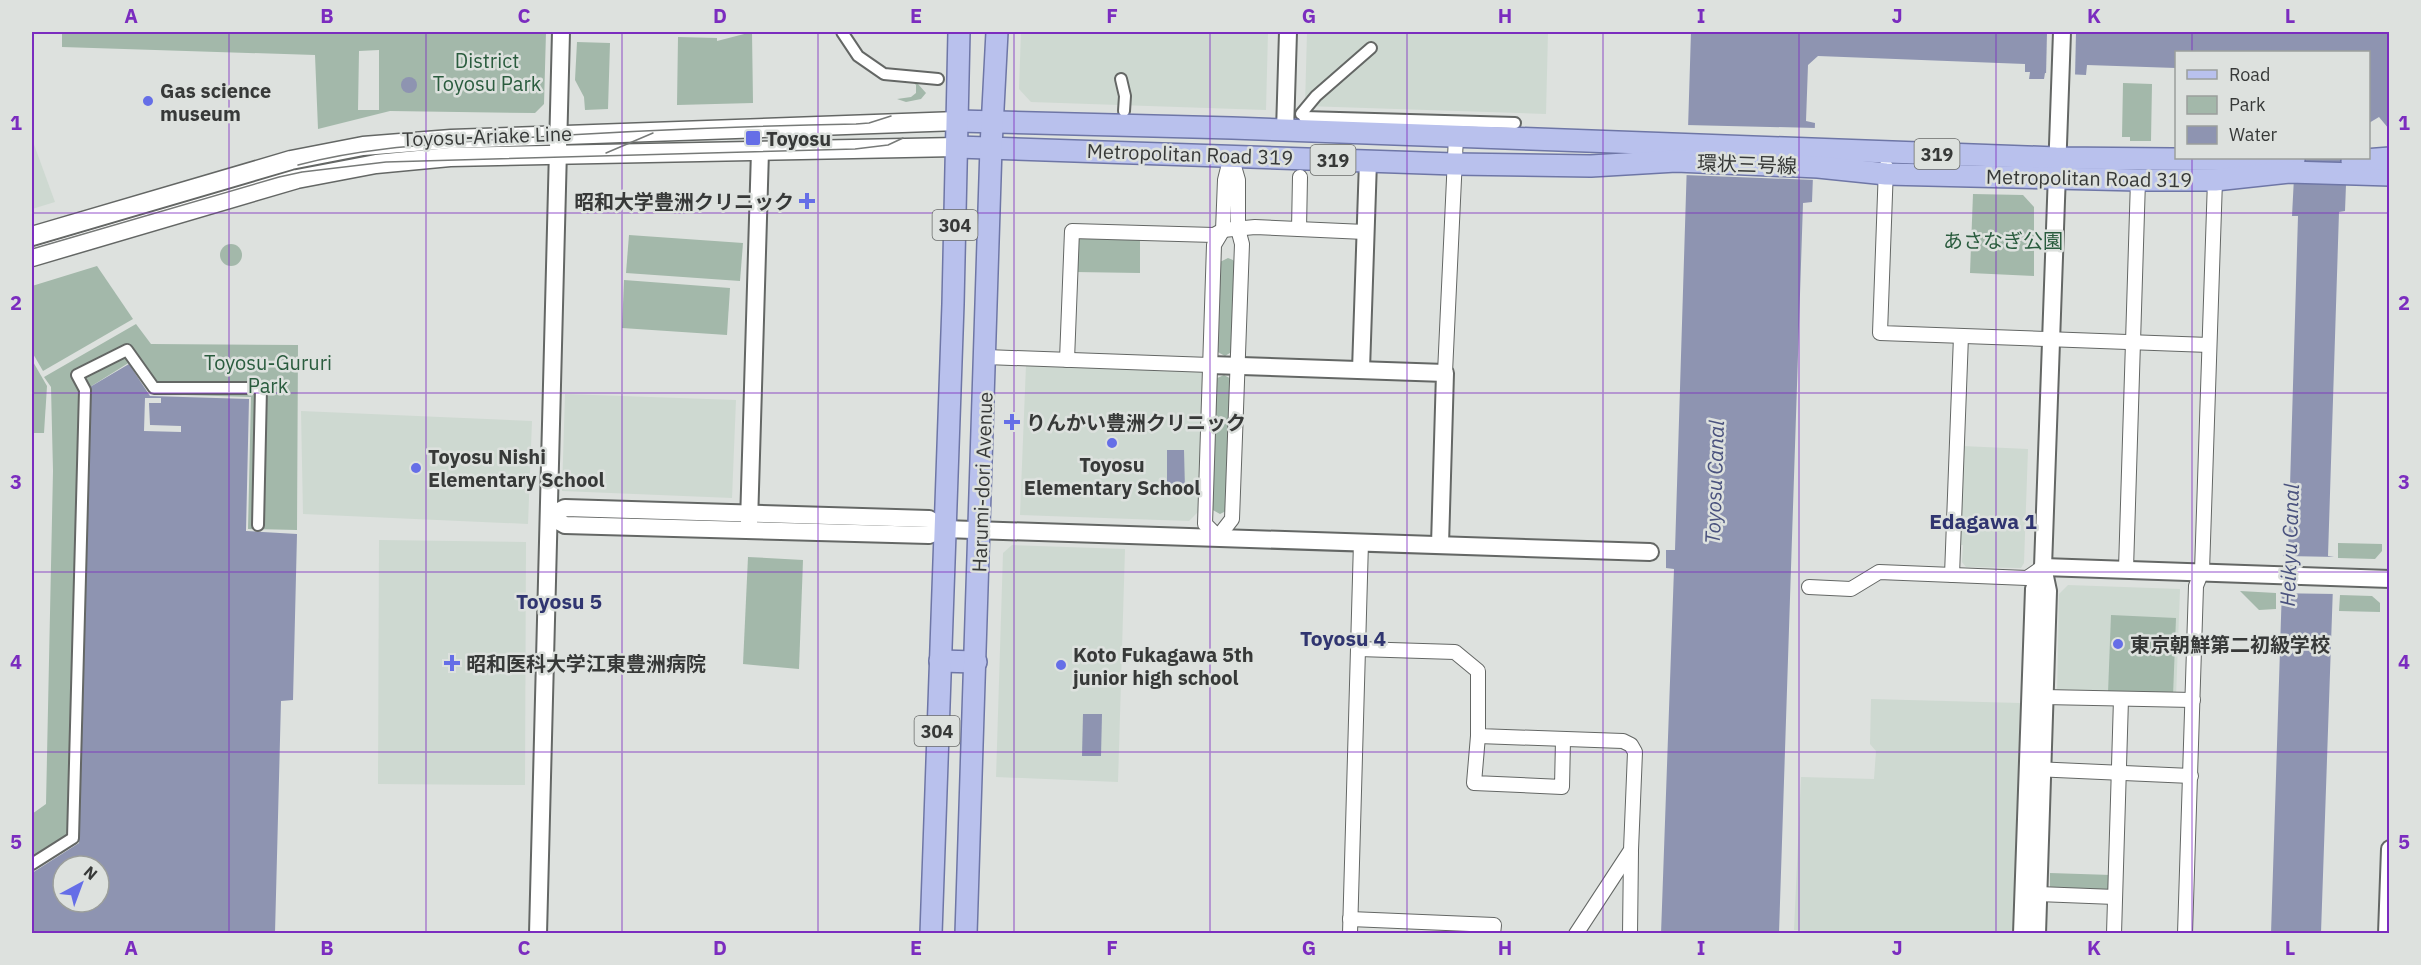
<svg xmlns="http://www.w3.org/2000/svg" width="2421" height="965" font-family="'IBM Plex Sans','Noto Sans JP',sans-serif">
<style>
.built{fill:#ced9d1}
.green{fill:#a3b8aa;fill-rule:evenodd}
.water{fill:#8e94b1;fill-rule:evenodd}
.pier{fill:#dde1de}
.lines{fill:none;stroke-linecap:round;stroke-linejoin:round}
.pedestrian-casing{stroke:#646765;stroke-width:14}
.minor-casing{stroke:#646765;stroke-width:16}
.tertiary-casing{stroke:#646765;stroke-width:20}
.secondary-casing{stroke:#646765;stroke-width:21}
.primary-casing{stroke:#6e76a6;stroke-width:24}
.pedestrian{stroke:#fff;stroke-width:10}
.minor{stroke:#fff;stroke-width:14}
.tertiary{stroke:#fff;stroke-width:16}
.secondary{stroke:#fff;stroke-width:18}
.primary{stroke:#b9c1ed;stroke-width:21}
.tram{stroke:#777a78;stroke-width:1.5}
.grid{fill:none;stroke:#7b2cbf;stroke-width:1.5;stroke-opacity:0.55}
.poi-dot{fill:#656ee7;stroke:#dde1de;stroke-width:2}
.labels{text-anchor:middle;dominant-baseline:central;stroke-width:5;stroke-linejoin:round;paint-order:stroke}
.shield{fill:#dde1de;stroke:#696b6a;stroke-width:1.5}
.shield-label{font-size:18px;font-weight:bold;fill:#373938}
.park-label{font-size:20px;fill:#2a5c3e;stroke:#dde1de}
.poi-label{font-size:20px;font-weight:bold;fill:#373938;stroke:#dde1de;text-anchor:start}
.street-label{font-size:20px;fill:#373938;stroke:#dde1de}
.water-label{font-size:21px;font-style:italic;fill:#4a527e;stroke:#dde1de}
.neighbourhood-label{font-size:21px;font-weight:bold;fill:#303570;stroke:#dde1de}
.neatline{fill:none;stroke:#7b2cbf;stroke-width:2}
.grid-label{font-size:20px;text-anchor:middle;font-weight:bold;fill:#7b2cbf}
</style>
<rect width="100%" height="100%" fill="#dde1de"/>
<g class="built">
<polygon points="1021,32 1268,32 1266,110 1031,102 1019,89"/>
<polygon points="1307,32 1548,32 1546,114 1305,106"/>
<polygon points="32,139 55,202 32,209"/>
<polygon points="1026,365 1200,371 1204,374 1198,512 1189,521 1020,515"/>
<polygon points="565,394 736,400 732,498 562,491"/>
<polygon points="301,411 532,421 528,524 303,514"/>
<polygon points="1962,446 2028,449 2024,563 2021,568 1966,567 1962,562 1963,545 1958,545"/>
<polygon points="379,540 526,542 525,785 378,784"/>
<polygon points="1012,545 1125,549 1118,782 996,777 1003,553"/>
<polygon points="2068,585 2180,589 2176,697 2057,694 2059,594"/>
<polygon points="1871,699 2020,703 2013,933 1844,934 1794,930 1801,777 1874,779 1876,751 1870,744"/>
</g>
<g class="green">
<path d="M62,32h484l-2,72 -9,9 -145,-2 -72,18 -3,-74 -253,-8zM379,50v60h-21l1,-59z"/>
<polygon points="752,32 753,103 677,105 678,37 717,38 717,41"/>
<polygon points="577,42 610,43 608,109 585,110 584,97 575,80"/>
<polygon points="913,82 918,84 926,93 921,99 906,102 897,99 911,97 916,93 916,85"/>
<polygon points="2123,83 2152,84 2151,141 2130,141 2130,137 2122,137"/>
<polygon points="1973,194 2023,195 2034,207 2034,276 1970,273"/>
<polygon points="629,235 743,243 740,281 626,273"/>
<polygon points="1079,237 1140,239 1140,273 1075,272 1076,240"/>
<circle cx="231" cy="255" r="11"/>
<polygon points="1228,258 1233,260 1238,266 1233,351 1225,356 1216,351 1218,263"/>
<polygon points="97,266 133,319 43,371 32,352 32,286"/>
<polygon points="624,280 730,288 727,335 622,328"/>
<polygon points="136,324 151,344 298,345 297,530 248,529 251,397 152,394 130,362 90,387 78,842 32,871 32,814 46,804 53,471 51,387 44,377"/>
<polygon points="32,360 47,386 44,433 32,433"/>
<polygon points="1224,375 1233,380 1226,511 1220,514 1211,509 1215,379"/>
<polygon points="2338,543 2382,544 2382,551 2375,559 2338,558"/>
<polygon points="748,557 803,560 799,669 743,664"/>
<polygon points="2240,591 2276,593 2276,609 2259,610"/>
<polygon points="2340,595 2372,596 2380,603 2380,612 2339,611"/>
<polygon points="2111,615 2176,618 2173,696 2108,693"/>
<polygon points="2050,873 2111,875 2111,894 2050,891"/>
</g>
<g class="water">
<polygon points="1691,32 2389,32 2389,129 2379,117 2369,123 2368,52 2176,52 2176,68 2087,65 2086,75 2045,73 2044,79 2029,79 2030,72 2025,72 2025,64 1818,56 1808,65 1806,121 1815,123 1812,202 1803,203 1779,933 1661,934 1674,569 1666,568 1666,550 1675,550"/>
<circle cx="409" cy="85" r="8"/>
<polygon points="2295,158 2347,158 2345,211 2339,212 2328,556 2334,557 2321,933 2271,934 2283,555 2288,554 2298,216 2292,216"/>
<path d="M129,364l21,32 99,3 -3,132 51,3 -4,166 -12,1 -6,232 -243,1v-61l47,-30 11,-456zM63,866h36v36h-36z"/>
<polygon points="1167,450 1184,450 1185,490 1167,490"/>
<polygon points="1083,714 1102,714 1101,756 1082,756"/>
</g>
<g class="pier">
<polygon points="2047,32 2076,32 2075,77 2046,77"/>
<polygon points="1686,125 1816,128 1815,180 1684,175"/>
<polygon points="145,398 161,398 161,403 149,403 150,425 181,426 181,432 144,431"/>
<polygon points="2280,556 2337,557 2335,594 2279,593"/>
</g>
<g class="lines">
<defs>
<g id="pedestrian">
<polyline points="842,32 858,56 884,74 938,79"/>
<polyline points="1121,79 1125,96 1124,111"/>
<polyline points="1301,114 1316,96 1371,48"/>
<polyline points="1304,117 1515,123"/>
<polyline points="32,864 73,838 85,390 77,375 127,350 154,388 261,388 258,525"/>
</g>
<g id="minor">
<polygon points="1231,156 1238,180 1238,229 1242,244 1232,519 1218,537 1205,524 1214,245 1223,230 1225,180"/>
<polyline points="1886,167 1880,333 2209,345"/>
<polyline points="1299,229 1300,177"/>
<polyline points="986,357 1210,365"/>
<polyline points="1067,360 1072,231 1214,235 1223,230 1255,227 1365,232"/>
<polyline points="1445,373 1456,136"/>
<polyline points="2126,569 2138,180"/>
<polyline points="1952,575 1961,336"/>
<polyline points="1809,587 1851,589 1879,572 2027,578 2043,567"/>
<polyline points="1358,649 1455,652 1478,671 1478,736 1623,741 1631,745 1635,752 1631,850 1576,934"/>
<polyline points="2044,697 2193,700"/>
<polyline points="1478,736 1474,783 1562,787 1563,740"/>
<polyline points="2034,769 2191,776"/>
<polyline points="2038,894 2115,897"/>
<polyline points="1350,919 1494,925 1493,934"/>
<polyline points="1350,934 1361,542"/>
<polyline points="1630,934 1631,852"/>
<polyline points="2114,934 2121,699"/>
<polyline points="2185,934 2196,586 2202,571 2215,180"/>
</g>
<g id="tertiary">
<polyline points="1285,131 1288,32"/>
<polyline points="1210,365 1445,373 1440,545"/>
<polyline points="1361,370 1368,161"/>
<polyline points="549,516 565,525 929,535 944,529 1650,552"/>
<polyline points="549,516 565,508 929,519 944,529"/>
<polyline points="749,523 760,151"/>
<polyline points="2043,567 2390,579"/>
<polyline points="538,934 561,32"/>
<polyline points="2022,934 2034,589 2043,567"/>
<polyline points="2037,934 2048,591 2043,567 2062,32"/>
<polyline points="2387,934 2390,849"/>
</g>
<g id="secondary">
<polyline points="32,236 291,160 363,146 451,139 958,121"/>
<polyline points="32,257 297,179 376,164 450,157 957,147"/>
</g>
<g id="primary">
<polyline points="958,121 1232,128 2056,158 2294,160"/>
<polyline points="957,147 1454,164 1591,166 1676,161 1818,167 1886,174 2138,180 2215,180 2289,172 2390,175"/>
<polyline points="2352,161 2390,158"/>
<polyline points="940,661 976,662"/>
<polyline points="931,934 953,304 959,32"/>
<polyline points="966,934 991,147 997,32"/>
</g>
</defs>
<use href="#pedestrian" class="pedestrian-casing"/>
<use href="#minor" class="minor-casing"/>
<use href="#tertiary" class="tertiary-casing"/>
<use href="#secondary" class="secondary-casing"/>
<use href="#primary" class="primary-casing"/>
<use href="#pedestrian" class="pedestrian"/>
<use href="#minor" class="minor"/>
<use href="#tertiary" class="tertiary"/>
<use href="#secondary" class="secondary"/>
<use href="#primary" class="primary"/>
<g class="tram">
<polyline points="606,153 653,133"/>
<path d="M298,165c68,-18 138,-21 207,-26 117,-8 234,-13 351,-15l13,-1 22,-7"/>
<polyline points="32,249 279,177 302,172 386,162 855,149 888,145 903,138"/>
</g>
</g>
<path class="grid" d="M229,32v902M426,32v902M622,32v902M818,32v902M1014,32v902M1210,32v902M1407,32v902M1603,32v902M1799,32v902M1996,32v902M2192,32v20M2192,158v776M32,213h2358M32,393h2358M32,572h2358M32,752h2358"/>
<g class="poi-dot">
<circle cx="148" cy="101" r="6"/>
<rect x="745" y="130" width="16" height="16" rx="3"/>
<path d="M804 192h6v6h6v6h-6v6h-6v-6h-6v-6h6z"/>
<path d="M1009 413h6v6h6v6h-6v6h-6v-6h-6v-6h6z"/>
<circle cx="1112" cy="443" r="6"/>
<circle cx="416" cy="468" r="6"/>
<circle cx="2118" cy="644" r="6"/>
<path d="M449 654h6v6h6v6h-6v6h-6v-6h-6v-6h6z"/>
<circle cx="1061" cy="665" r="6"/>
</g>
<g class="labels">
<g class="shield">
<rect x="1914.5" y="139" width="45" height="30" rx="4.5"/>
<rect x="1310.5" y="145" width="45" height="30" rx="4.5"/>
<rect x="932.5" y="210" width="45" height="30" rx="4.5"/>
<rect x="914.5" y="716" width="45" height="30" rx="4.5"/>
</g>
<g class="shield-label">
<text x="1937" y="154">319</text>
<text x="1333" y="160">319</text>
<text x="955" y="225">304</text>
<text x="937" y="731">304</text>
</g>
<g class="park-label">
<text x="487" y="60">District<tspan x="487" dy="23">Toyosu Park</tspan></text>
<text x="2003" y="240">あさなぎ公園</text>
<text x="268" y="362">Toyosu-Gururi<tspan x="268" dy="23">Park</tspan></text>
</g>
<g class="poi-label">
<text x="160" y="90">Gas science<tspan x="160" dy="23">museum</tspan></text>
<text x="766" y="138">Toyosu</text>
<text x="794" y="201" text-anchor="end">昭和大学豊洲クリニック</text>
<text x="1026" y="422">りんかい豊洲クリニック</text>
<text x="428" y="456">Toyosu Nishi<tspan x="428" dy="23">Elementary School</tspan></text>
<text x="1112" y="464" text-anchor="middle">Toyosu<tspan x="1112" dy="23">Elementary School</tspan></text>
<text x="2130" y="644">東京朝鮮第二初級学校</text>
<text x="1073" y="654">Koto Fukagawa 5th<tspan x="1073" dy="23">junior high school</tspan></text>
<text x="466" y="663">昭和医科大学江東豊洲病院</text>
</g>
<g class="street-label">
<text transform="translate(487 136) rotate(-2)">Toyosu-Ariake Line</text>
<text transform="translate(1190 154) rotate(2)">Metropolitan Road 319</text>
<text transform="translate(1747 164) rotate(2)">環状三号線</text>
<text transform="translate(2089 178) rotate(1)">Metropolitan Road 319</text>
<text transform="translate(982 482) rotate(-88)">Harumi-dori Avenue</text>
</g>
<g class="water-label">
<text transform="translate(1714 482) rotate(-88)">Toyosu Canal</text>
<text transform="translate(2289 545) rotate(-88)">Heikyu Canal</text>
</g>
<g class="neighbourhood-label">
<text x="1983" y="521">Edagawa 1</text>
<text x="559" y="601">Toyosu 5</text>
<text x="1343" y="638">Toyosu 4</text>
</g>
</g>
<rect width="2421" height="965" fill="none" stroke="#dde1de" stroke-width="66"/>
<rect x="2175" y="51" width="195" height="108" fill="#dde1de" stroke="#9b9e9c" stroke-width="1.5"/>
<rect x="2187" y="70" width="30" height="9" fill="#b9c1ed" stroke="#9b9e9c" stroke-width="1.5"/>
<text x="2229" y="81" font-size="18" fill="#373938">Road</text>
<rect x="2187" y="96" width="30" height="18" fill="#a3b8aa" stroke="#9b9e9c" stroke-width="1.5"/>
<text x="2229" y="111" font-size="18" fill="#373938">Park</text>
<rect x="2187" y="126" width="30" height="18" fill="#8e94b1" stroke="#9b9e9c" stroke-width="1.5"/>
<text x="2229" y="141" font-size="18" fill="#373938">Water</text>
<g transform="translate(81 884) rotate(41)"><circle r="28" fill="#dde1de" stroke="#9b9e9c" stroke-width="1.5"/>
<path d="M0-4.5L10 22L0 15L-10 22Z" fill="#656ee7"/>
<text y="-9" font-size="16" font-weight="bold" text-anchor="middle" fill="#373938">N</text>
</g>
<rect x="33" y="33" width="2355" height="899" class="neatline"/>
<g class="grid-label">
<text x="131" y="23">A</text>
<text x="327" y="23">B</text>
<text x="524" y="23">C</text>
<text x="720" y="23">D</text>
<text x="916" y="23">E</text>
<text x="1112" y="23">F</text>
<text x="1309" y="23">G</text>
<text x="1505" y="23">H</text>
<text x="1701" y="23">I</text>
<text x="1897" y="23">J</text>
<text x="2094" y="23">K</text>
<text x="2290" y="23">L</text>
<text x="16" y="130">1</text>
<text x="2404" y="130">1</text>
<text x="16" y="310">2</text>
<text x="2404" y="310">2</text>
<text x="16" y="489">3</text>
<text x="2404" y="489">3</text>
<text x="16" y="669">4</text>
<text x="2404" y="669">4</text>
<text x="16" y="849">5</text>
<text x="2404" y="849">5</text>
<text x="131" y="955">A</text>
<text x="327" y="955">B</text>
<text x="524" y="955">C</text>
<text x="720" y="955">D</text>
<text x="916" y="955">E</text>
<text x="1112" y="955">F</text>
<text x="1309" y="955">G</text>
<text x="1505" y="955">H</text>
<text x="1701" y="955">I</text>
<text x="1897" y="955">J</text>
<text x="2094" y="955">K</text>
<text x="2290" y="955">L</text>
</g>
</svg>
